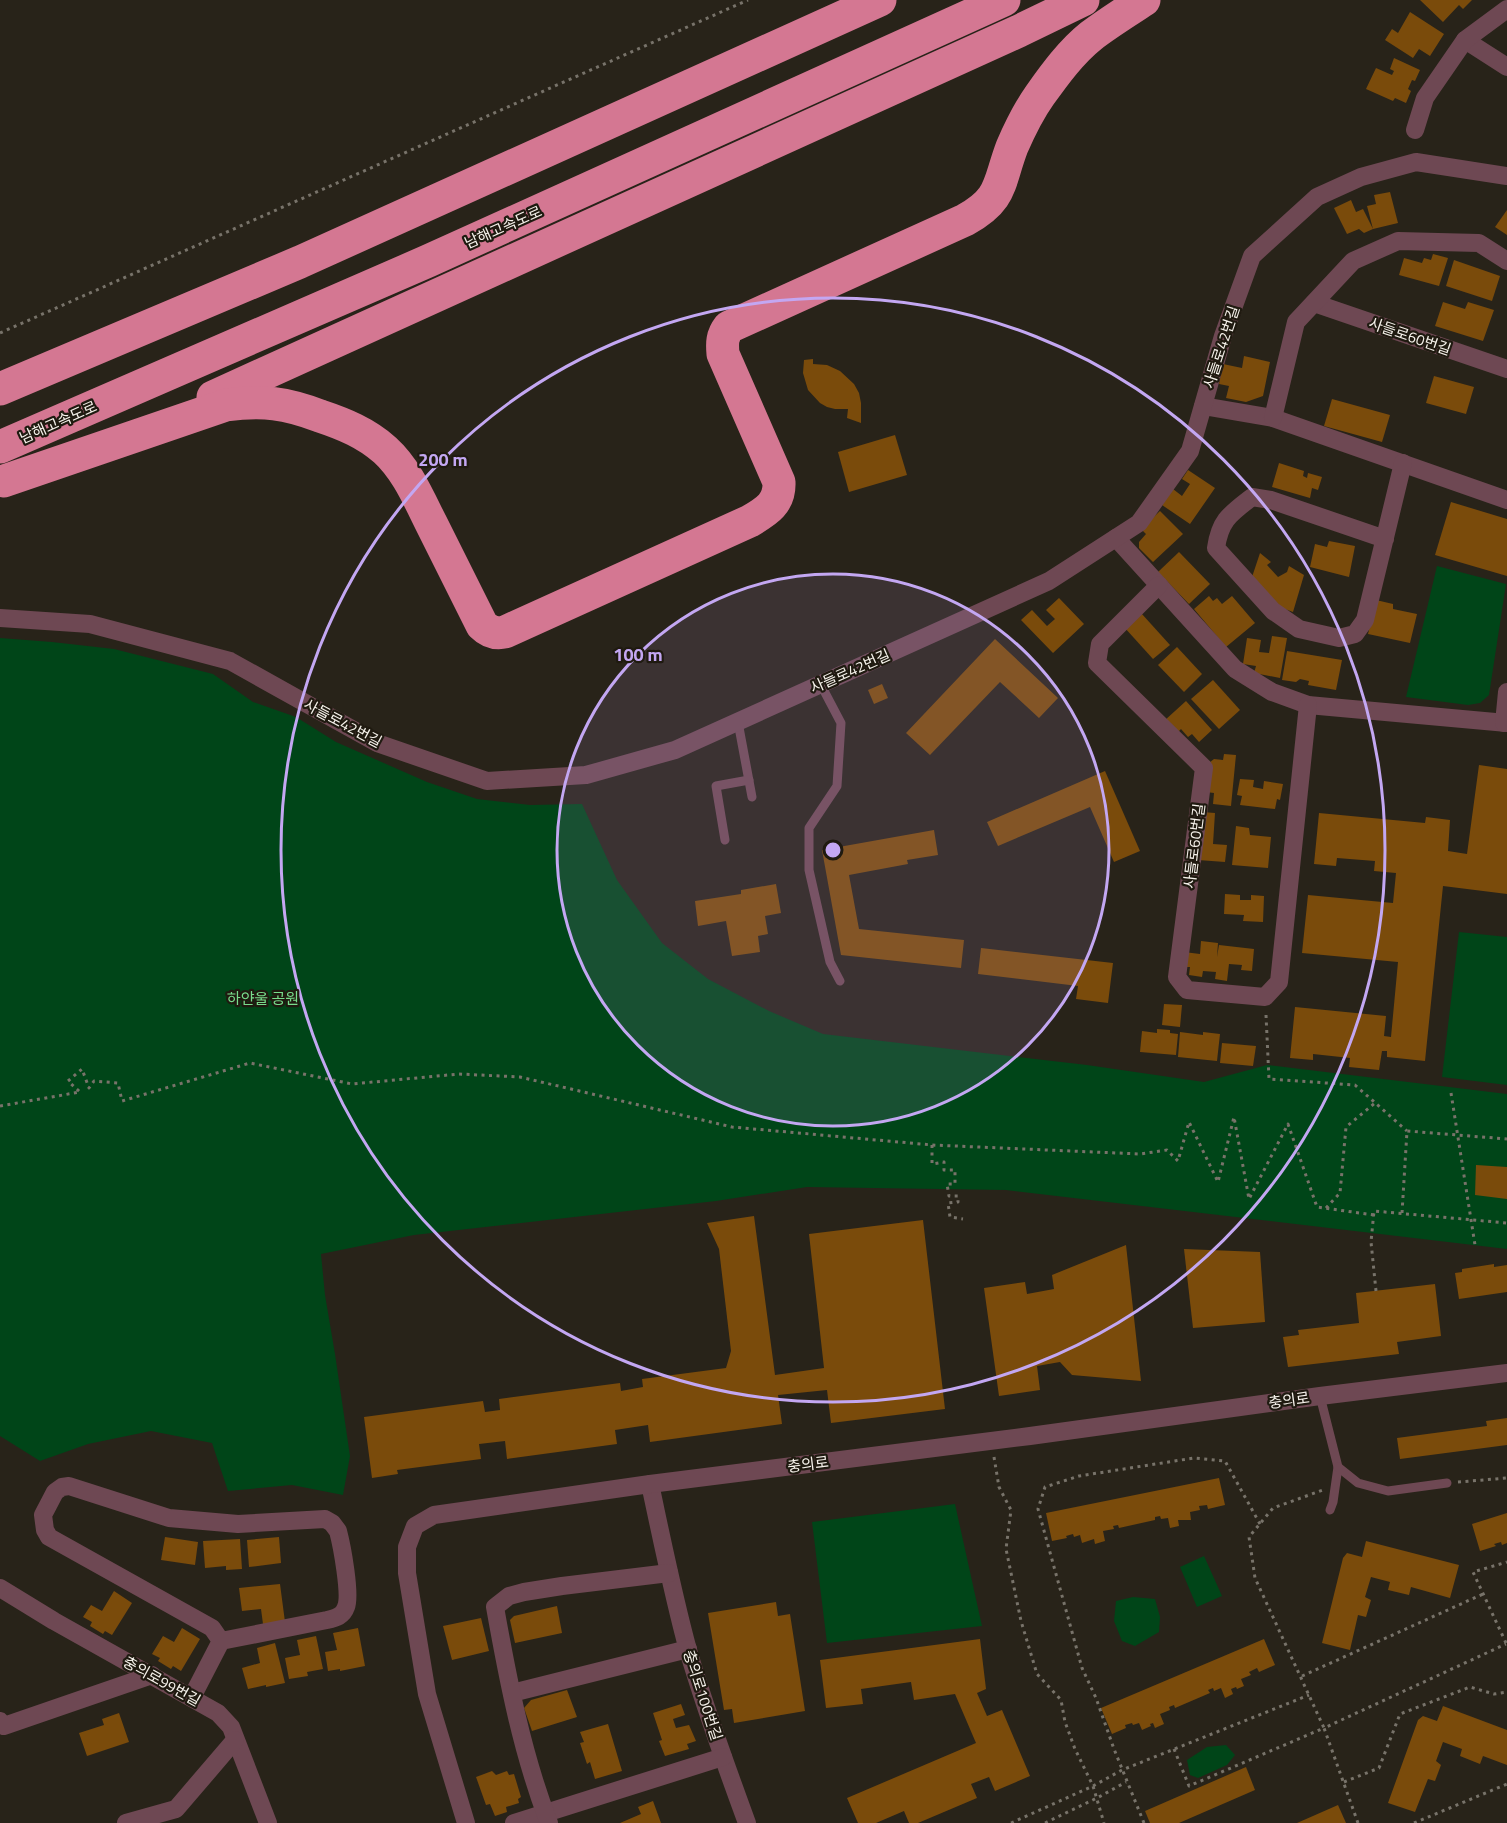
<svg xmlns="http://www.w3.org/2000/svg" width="1507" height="1823" font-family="'Titillium Web','Noto Sans KR',sans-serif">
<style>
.green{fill:#004518}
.building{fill:#7a4b0b}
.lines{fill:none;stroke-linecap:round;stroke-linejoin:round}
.path{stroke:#78736a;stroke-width:3;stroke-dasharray:3 4.5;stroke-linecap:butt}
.lane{stroke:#6e4853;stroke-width:9}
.street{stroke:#6e4853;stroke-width:18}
.highway{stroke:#d47792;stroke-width:33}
.ring{fill:none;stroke:#c3a7f2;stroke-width:3}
.labels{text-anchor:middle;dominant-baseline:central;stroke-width:4.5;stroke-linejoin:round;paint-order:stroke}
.street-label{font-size:15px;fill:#f6f2eb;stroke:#1f1a10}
.park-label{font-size:15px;fill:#78dd8c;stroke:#1f1a10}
.centre{fill:#c3a7f2;stroke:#1f1a10;stroke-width:3}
.ring-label{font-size:18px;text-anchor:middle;font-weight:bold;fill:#c3a7f2;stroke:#1f1a10;stroke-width:4.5;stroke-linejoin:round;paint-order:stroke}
</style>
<rect width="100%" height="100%" fill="#282319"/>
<g class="green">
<polygon points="1437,566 1506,584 1489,695 1480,703 1468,705 1406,697"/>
<polygon points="0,638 52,642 114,649 213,674 253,702 296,717 336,742 427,782 477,799 530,805 582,804 617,880 662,943 708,979 769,1011 823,1034 1087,1065 1204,1082 1267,1065 1507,1094 1507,1249 1006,1190 807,1187 716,1201 414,1235 321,1254 325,1295 335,1354 350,1456 343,1495 292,1485 228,1491 212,1443 151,1431 88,1444 40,1461 0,1436"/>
<polygon points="1459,932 1507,937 1507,1085 1442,1077"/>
<polygon points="955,1504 982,1626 827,1643 812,1522"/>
<polygon points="1204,1556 1222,1596 1197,1607 1180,1567"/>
<polygon points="1133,1597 1155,1599 1160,1617 1159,1632 1135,1646 1122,1641 1114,1621 1116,1601"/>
<polygon points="1226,1745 1235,1755 1227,1765 1198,1778 1190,1775 1187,1760 1207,1747"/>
</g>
<g class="building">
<polygon points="1420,0 1472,0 1463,9 1459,5 1443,22"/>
<polygon points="1410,12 1444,34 1430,56 1419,49 1413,58 1385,40 1392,29 1398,33"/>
<polygon points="1394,58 1420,70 1415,81 1412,80 1408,89 1411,91 1406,103 1395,98 1393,101 1366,89 1376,68 1392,75 1394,71 1390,69"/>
<polygon points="1390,192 1398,223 1373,229 1364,233 1359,229 1347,234 1334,208 1351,200 1356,212 1363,209 1373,229 1367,206 1376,204 1374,195"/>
<polygon points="1507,210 1507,235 1495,227"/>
<polygon points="1433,254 1448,258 1439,286 1399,275 1404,258 1422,263 1424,258 1431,260"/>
<polygon points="1454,260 1500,276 1492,301 1446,286"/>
<polygon points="1443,302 1465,309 1468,302 1494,310 1483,341 1435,326"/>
<polygon points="1244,356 1270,362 1263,396 1246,402 1226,398 1229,386 1219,384 1223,364 1242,368"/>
<polygon points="813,359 813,364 827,365 840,371 854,384 859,393 861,403 861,423 847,418 848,409 835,409 827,407 820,403 808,390 803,373 804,360"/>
<polygon points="1434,376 1474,387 1466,414 1426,403"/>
<polygon points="1332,399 1390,415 1382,442 1324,426"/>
<polygon points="895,435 907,475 849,492 838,452"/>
<polygon points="1279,463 1304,471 1303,476 1307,478 1308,473 1322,477 1318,490 1312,488 1310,498 1272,487"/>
<polygon points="1188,470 1215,488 1190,524 1162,505 1173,489 1182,496 1190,484 1182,479"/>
<polygon points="1451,502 1507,519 1507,576 1435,555"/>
<polygon points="1160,511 1183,534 1153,562 1139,548 1139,542 1146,534 1141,529"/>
<polygon points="1329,541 1355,546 1349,577 1310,567 1315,544 1327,547"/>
<polygon points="1179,552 1210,584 1189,604 1158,572"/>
<polygon points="1260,553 1271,562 1267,565 1278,577 1287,572 1289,566 1304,575 1293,612 1282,608 1252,577"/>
<polygon points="1209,596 1213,601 1217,598 1222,604 1232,596 1255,623 1226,647 1194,609"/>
<polygon points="1059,598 1084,624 1053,653 1021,620 1032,610 1047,626 1055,619 1046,610"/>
<polygon points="1376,600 1393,604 1393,609 1417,614 1410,643 1368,634"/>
<polygon points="1141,613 1170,645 1153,659 1124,627"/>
<polygon points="1272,636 1287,638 1280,678 1254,673 1256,666 1243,664 1247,638 1261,640 1259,652 1269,653"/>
<polygon points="995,639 1058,698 1039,718 1000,682 930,755 906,733"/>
<polygon points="1177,647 1202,674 1184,692 1158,665"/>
<polygon points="1287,651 1342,660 1336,690 1308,685 1309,681 1300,679 1296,682 1282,680"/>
<polygon points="1213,680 1240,710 1219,729 1191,699"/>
<polygon points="882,684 888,698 874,704 868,690"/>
<polygon points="1186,701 1212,730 1199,742 1192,734 1188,737 1181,729 1176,734 1164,721"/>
<polygon points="1224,754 1236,755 1231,806 1213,804 1214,793 1206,792 1209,763 1214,759 1223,760"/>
<polygon points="1479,765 1507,769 1507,894 1443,886 1425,1061 1387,1057 1387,1051 1382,1051 1379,1070 1349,1067 1350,1058 1313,1054 1313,1060 1290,1058 1295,1007 1386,1016 1384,1036 1391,1037 1398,962 1302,953 1308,895 1393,903 1396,873 1374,871 1375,861 1337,858 1336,866 1314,864 1319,813 1425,823 1426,817 1450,820 1448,851 1467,854"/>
<polygon points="1105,771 1140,851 1114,862 1090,807 998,846 987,822"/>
<polygon points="1240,779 1254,780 1253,787 1263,789 1264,781 1283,784 1280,800 1277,799 1275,809 1240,805 1242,796 1237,795"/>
<polygon points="1202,812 1215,813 1213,844 1227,845 1225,862 1198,860"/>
<polygon points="1236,826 1249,828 1250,835 1271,837 1268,868 1232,865"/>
<polygon points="934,830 938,855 907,860 908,864 849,875 859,929 964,940 961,968 841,955 822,850"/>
<polygon points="776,884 781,913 765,916 768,934 758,936 760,952 732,956 726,921 698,926 695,901 741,894 741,890"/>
<polygon points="1225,894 1240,895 1240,900 1251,900 1251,895 1264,896 1263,922 1243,921 1244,915 1224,914"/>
<polygon points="1201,941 1218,943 1217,957 1219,945 1254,949 1252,971 1241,970 1242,965 1229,964 1227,981 1215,979 1216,972 1203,971 1202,977 1189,975 1190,967 1183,967 1184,952 1200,954"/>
<polygon points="981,948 1113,963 1108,1003 1076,999 1078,986 978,974"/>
<polygon points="1164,1004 1182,1005 1180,1027 1162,1025"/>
<polygon points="1157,1029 1170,1030 1170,1033 1178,1034 1176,1055 1140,1052 1142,1031 1157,1033"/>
<polygon points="1180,1032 1203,1035 1203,1032 1220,1034 1217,1061 1178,1057"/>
<polygon points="1222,1043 1256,1046 1253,1066 1220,1063"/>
<polygon points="1476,1165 1507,1167 1507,1199 1475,1195"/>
<polygon points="754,1216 775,1375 824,1368 809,1234 923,1220 945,1409 831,1423 827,1390 778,1395 782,1424 650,1442 648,1425 615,1430 617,1444 507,1459 505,1441 479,1444 481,1459 397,1470 398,1474 372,1478 364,1417 483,1401 485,1412 500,1410 499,1399 620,1383 621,1391 643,1387 642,1379 726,1368 731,1351 719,1249 707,1223"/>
<polygon points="1126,1245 1141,1381 1072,1375 1060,1362 1037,1366 1040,1390 999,1396 984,1288 1025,1282 1027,1294 1054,1289 1052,1275"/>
<polygon points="1184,1249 1260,1252 1265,1322 1193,1328"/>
<polygon points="1494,1264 1494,1267 1507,1265 1507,1292 1459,1299 1455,1273 1462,1272 1462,1269"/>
<polygon points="1435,1284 1441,1336 1397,1342 1399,1354 1288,1367 1283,1337 1299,1335 1298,1330 1359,1323 1356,1293"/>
<polygon points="1507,1418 1507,1445 1400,1459 1397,1438 1487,1426 1486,1421"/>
<polygon points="1219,1478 1225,1505 1208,1509 1207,1505 1199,1506 1200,1510 1190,1512 1191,1520 1178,1520 1179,1526 1170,1528 1168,1518 1161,1519 1160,1516 1155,1517 1155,1520 1119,1528 1118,1525 1113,1526 1114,1529 1103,1531 1105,1541 1095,1544 1094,1539 1082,1543 1080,1535 1074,1537 1073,1534 1066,1536 1067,1538 1052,1541 1046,1513"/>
<polygon points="1507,1513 1507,1543 1502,1545 1501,1542 1494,1544 1496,1546 1480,1551 1472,1524"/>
<polygon points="165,1537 198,1542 195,1565 161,1560"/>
<polygon points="279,1537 281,1563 249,1567 247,1540"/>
<polygon points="240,1539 242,1569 226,1570 226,1566 205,1568 203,1541"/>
<polygon points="1366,1541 1459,1565 1450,1598 1411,1587 1409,1595 1388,1590 1390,1582 1371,1577 1365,1597 1371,1600 1366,1617 1358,1615 1350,1650 1322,1643 1343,1558 1347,1553 1362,1557"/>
<polygon points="280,1584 285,1622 263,1624 261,1609 242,1611 239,1588"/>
<polygon points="114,1591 132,1603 112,1635 105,1631 103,1634 90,1626 92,1622 83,1617 91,1605 102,1611"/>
<polygon points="776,1602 778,1616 790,1614 805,1711 734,1723 732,1709 724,1710 708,1613"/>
<polygon points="557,1606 562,1633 515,1643 510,1620 514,1616"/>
<polygon points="481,1618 489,1651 452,1660 443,1626"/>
<polygon points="182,1628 200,1639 181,1671 173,1666 171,1669 158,1661 160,1658 152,1654 163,1636 174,1642"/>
<polygon points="358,1628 365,1666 340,1671 340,1669 328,1671 325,1652 337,1650 333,1633"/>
<polygon points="316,1636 323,1669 307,1672 308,1676 289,1679 285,1658 300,1655 297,1640"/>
<polygon points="980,1639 986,1689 977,1693 987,1716 1002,1710 1030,1776 995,1791 989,1777 971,1784 977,1798 918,1823 909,1823 904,1811 876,1823 858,1823 847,1798 976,1743 955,1694 914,1700 911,1682 861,1689 863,1704 826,1708 820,1660"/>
<polygon points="1264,1639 1275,1665 1259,1672 1257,1668 1249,1672 1251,1675 1241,1679 1244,1686 1237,1689 1236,1687 1231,1689 1233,1694 1225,1698 1221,1688 1214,1691 1213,1688 1208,1690 1210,1693 1175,1708 1174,1705 1169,1707 1170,1710 1160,1714 1164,1724 1155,1728 1153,1723 1150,1724 1151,1726 1142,1730 1139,1723 1133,1725 1132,1723 1125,1725 1126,1728 1112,1734 1101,1708"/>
<polygon points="275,1643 285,1683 266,1687 266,1685 248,1689 242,1668 260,1663 257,1648"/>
<polygon points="567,1690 577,1717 532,1731 524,1708 531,1700"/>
<polygon points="681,1704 685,1715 673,1719 676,1728 689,1725 696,1741 687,1744 689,1749 665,1756 659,1741 662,1740 653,1713"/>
<polygon points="1443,1706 1507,1730 1507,1765 1483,1756 1480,1764 1460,1756 1462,1749 1443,1742 1436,1761 1441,1765 1435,1781 1428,1779 1415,1812 1388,1803 1418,1720 1423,1716 1437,1721"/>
<polygon points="119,1713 129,1742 87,1756 79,1733 104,1725 102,1719"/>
<polygon points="608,1724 622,1771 595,1779 590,1762 587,1764 580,1743 584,1742 580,1732"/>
<polygon points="1246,1767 1255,1790 1179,1823 1150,1823 1145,1811"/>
<polygon points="492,1771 496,1775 507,1771 509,1775 514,1774 521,1797 518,1799 519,1803 506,1807 507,1812 495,1816 490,1804 486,1805 476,1777"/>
<polygon points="653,1801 661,1823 620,1823 641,1814 638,1807"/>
<polygon points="1338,1805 1346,1823 1297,1823"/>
</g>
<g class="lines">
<g class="path">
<polyline points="0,333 748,0"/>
<polyline points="1266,1015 1269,1079 1355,1085 1407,1131"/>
<polyline points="1451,1093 1475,1245"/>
<polyline points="0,1106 80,1092 68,1081 82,1069 89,1088 94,1081 118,1083 122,1101 250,1063 352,1084 459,1074 520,1077 732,1127 932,1145 1140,1154 1167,1150 1178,1161 1189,1122 1218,1182 1234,1117 1249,1199 1288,1124 1317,1207 1374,1215"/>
<polyline points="932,1145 932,1164 944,1162 944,1170 955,1170 955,1184 947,1184 949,1196 958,1196 958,1202 948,1203 950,1217 963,1219"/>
<polyline points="1326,1208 1340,1193 1346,1127 1375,1103"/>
<polyline points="1402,1213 1407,1131 1507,1139"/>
<polyline points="1376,1291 1371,1242 1374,1211 1507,1223"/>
<polyline points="994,1457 999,1487 1011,1510 1006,1549 1021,1621 1037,1674 1061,1700 1065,1722 1075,1749 1093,1786 1104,1823"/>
<polyline points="1458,1482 1507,1478"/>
<polyline points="1506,1643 1473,1572 1507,1562"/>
<polyline points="1302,1676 1483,1594"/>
<polyline points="1174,1749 1189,1786 1324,1728 1255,1578 1249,1537 1273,1508 1323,1490"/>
<polyline points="1344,1782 1379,1768 1400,1714 1470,1687 1494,1694 1507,1692"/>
<polyline points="1011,1823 1093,1786 1122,1770 1309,1695"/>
<polyline points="1045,1823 1097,1798 1126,1782"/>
<polyline points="1144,1823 1114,1749 1096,1698 1082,1668 1038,1509 1045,1487 1079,1476 1194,1458 1225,1461 1260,1524"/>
<polyline points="1358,1823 1324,1728 1506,1644"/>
<polyline points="1414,1823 1507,1784"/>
</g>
<g class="lane">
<polyline points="821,685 841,723 837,786 809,828 809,870 830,962 840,981"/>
<polyline points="738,722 752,797"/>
<polyline points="725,840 716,786 749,780"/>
<polyline points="1320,1396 1338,1467 1333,1502 1330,1510"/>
<polyline points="1338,1467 1358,1483 1388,1491 1447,1483"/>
</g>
<g class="street">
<polyline points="1465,40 1507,67"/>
<polyline points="1415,130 1425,98 1465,40 1507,9"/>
<polyline points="1314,303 1507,369"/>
<polyline points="1203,406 1273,418 1507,500"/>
<polyline points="1273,418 1296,322 1353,261 1398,241 1479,243 1507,261"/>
<polyline points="1116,538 1235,669 1272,692 1308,705 1507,723"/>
<path d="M1385,539l-114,-39 -19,-3c-22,17 -32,23 -36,51l57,63 26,18 40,9 16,-4 10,-14 38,-157"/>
<polyline points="1159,585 1100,644 1097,663 1204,768 1177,977 1187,990 1265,997 1279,982 1308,705"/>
<polyline points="0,618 90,624 230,661 377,743 487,781 586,775 675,750 1049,581 1139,523 1190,451 1223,336 1252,256 1317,197 1361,177 1416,162 1507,176"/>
<polyline points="1504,723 1507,692"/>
<path d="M650,1484c12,56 23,111 38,166 17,58 38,116 59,173"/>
<polyline points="0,1588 54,1621 218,1713 231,1727 268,1823"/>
<polyline points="512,1693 688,1649"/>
<path d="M192,1697l29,-56 106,-21c9,-2 16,-4 19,-13 5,-12 -4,-61 -8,-76l-6,-8 -7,-4 -87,5 -69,-6 -100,-32 -7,1 -7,5 -12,23 2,15 4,7 163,91 9,13"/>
<polyline points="0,1721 4,1726 152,1675"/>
<polyline points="126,1823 176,1809 235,1740"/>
<polyline points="466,1823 427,1694 407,1573 407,1547 415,1526 434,1515 650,1484 1030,1436 1320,1396 1507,1373"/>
<polyline points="514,1823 723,1757"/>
<path d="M549,1823c-27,-70 -41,-143 -54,-216l14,-11 15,-4 38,-6 107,-13"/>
</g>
<g class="highway">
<polyline points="0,389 300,262 880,0"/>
<polyline points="213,397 1019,31 1083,0"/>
<polyline points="0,447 428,261 1004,0"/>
<path d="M4,481l222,-76c37,-5 60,-2 94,11 24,8 46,17 65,34 21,19 33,47 46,73 17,34 34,68 51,102 7,7 14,9 23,7l245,-111c17,-10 30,-18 29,-39l-56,-128c-1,-11 -1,-18 6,-27l236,-107c38,-21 33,-36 47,-73 7,-16 18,-38 28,-52 15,-21 31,-43 51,-59 17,-13 35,-24 53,-36"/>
</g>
</g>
<circle cx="833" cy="850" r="276" fill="#c3a7f2" fill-opacity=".12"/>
<g class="ring">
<circle cx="833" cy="850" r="276"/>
<circle cx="833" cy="850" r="552"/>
</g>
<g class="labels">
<g class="street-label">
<text transform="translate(503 227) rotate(-24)">남해고속도로</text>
<text transform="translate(1410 336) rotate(19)">사들로60번길</text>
<text transform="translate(1221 347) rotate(-72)">사들로42번길</text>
<text transform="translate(58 422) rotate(-24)">남해고속도로</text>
<text transform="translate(850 671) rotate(-24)">사들로42번길</text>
<text transform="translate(343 723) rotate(28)">사들로42번길</text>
<text transform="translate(1194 846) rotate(-83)">사들로60번길</text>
<text transform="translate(1289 1400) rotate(-8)">충의로</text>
<text transform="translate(808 1464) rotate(-7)">충의로</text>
<text transform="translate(162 1681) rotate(29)">충의로99번길</text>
<text transform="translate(703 1695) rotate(72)">충의로100번길</text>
</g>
<g class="park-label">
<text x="263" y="998">하얀울 공원</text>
</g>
</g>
<circle cx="833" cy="850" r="9" class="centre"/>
<g class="ring-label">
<text x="443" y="466">200 m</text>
<text x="638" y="661">100 m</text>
</g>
</svg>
